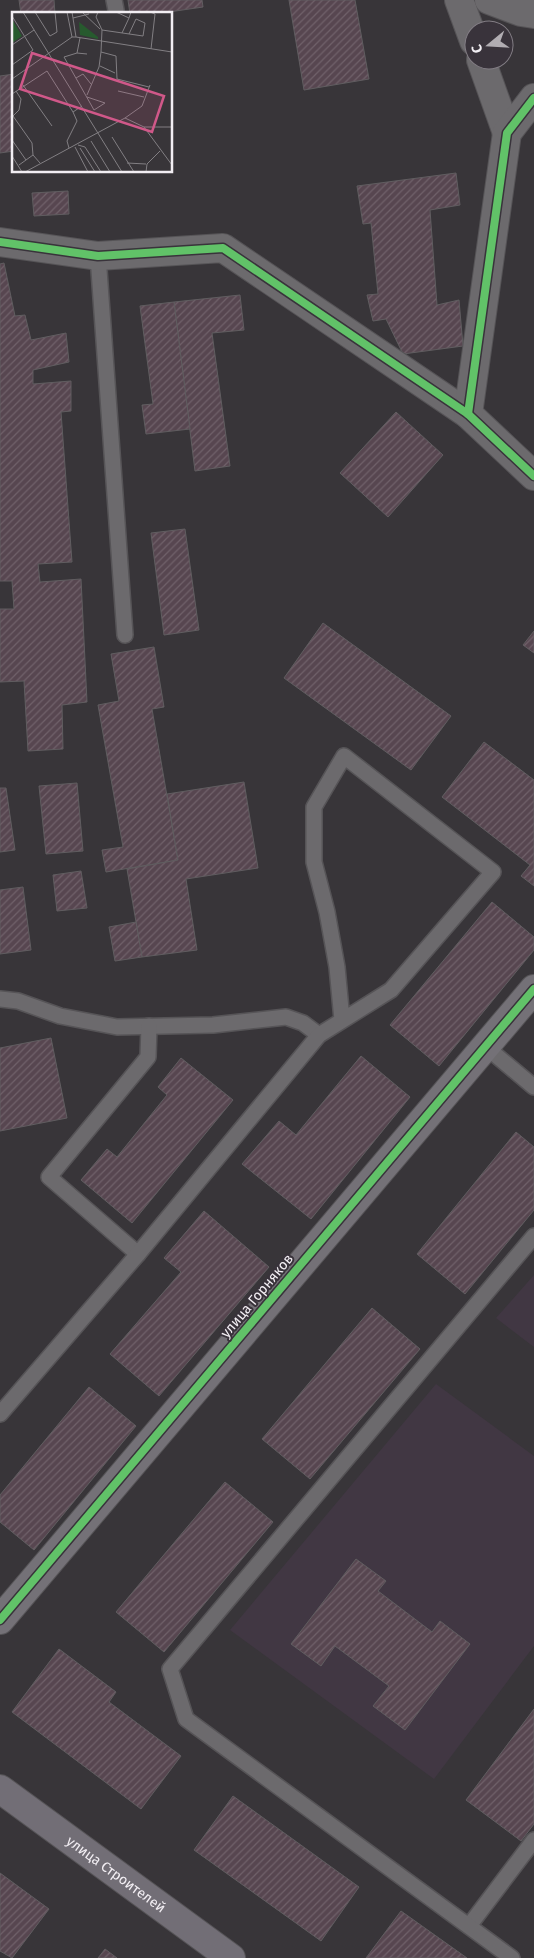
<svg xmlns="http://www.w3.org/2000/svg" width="534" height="1958" font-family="'Fira Sans',sans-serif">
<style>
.built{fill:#413743}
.building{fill:url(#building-hatch);stroke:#605d60}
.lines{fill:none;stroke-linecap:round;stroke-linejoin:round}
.lane-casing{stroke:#565457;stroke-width:18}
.street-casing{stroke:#565457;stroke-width:30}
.secondary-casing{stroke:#565457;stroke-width:30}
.primary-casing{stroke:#565457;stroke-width:30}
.lane{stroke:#6c6a6d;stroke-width:15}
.street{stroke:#6c6a6d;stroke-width:28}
.secondary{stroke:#747177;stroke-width:28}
.primary{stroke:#726e76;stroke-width:28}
.cycleway-casing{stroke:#39333b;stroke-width:11}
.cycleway{stroke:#61c268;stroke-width:8}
.labels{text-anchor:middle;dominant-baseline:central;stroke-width:4;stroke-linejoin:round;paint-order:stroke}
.street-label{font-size:14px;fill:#f2eef3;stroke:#39333b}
.inset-road{fill:none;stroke:#827f83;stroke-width:1}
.view{fill:#d05889;fill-opacity:0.15;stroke:#d05889;stroke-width:2.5}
.inset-edge{fill:none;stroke:#f2eef3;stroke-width:2.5}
</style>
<defs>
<pattern id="building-hatch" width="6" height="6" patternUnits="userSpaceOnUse" patternTransform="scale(1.25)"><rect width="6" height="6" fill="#574650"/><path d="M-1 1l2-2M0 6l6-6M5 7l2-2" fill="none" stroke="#70616a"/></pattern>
</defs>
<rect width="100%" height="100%" fill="#383539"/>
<g class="built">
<polygon points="534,1275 534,1347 496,1318"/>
<polygon points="436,1384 534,1456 534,1646 434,1779 230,1630"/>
</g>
<g class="building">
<polygon points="19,0 54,0 55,14 21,14"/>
<polygon points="128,0 202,0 203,7 155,14 130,14"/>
<polygon points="289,0 355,0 369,79 304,90"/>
<polygon points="14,74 14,151 0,153 0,76"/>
<polygon points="456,173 460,205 430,210 437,305 459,300 463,346 403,354 386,319 373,321 367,295 378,294 371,223 363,224 357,186"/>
<polygon points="68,191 69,214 34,216 32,193"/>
<polygon points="4,263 15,316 25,315 31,340 66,333 69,362 33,370 33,384 71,381 71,411 61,412 72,562 38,564 40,582 81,579 87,702 62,705 63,749 28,751 24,681 0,682 0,609 14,609 12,581 0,581 0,264"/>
<polygon points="240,295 244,330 212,333 230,466 195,471 174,302"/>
<polygon points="174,302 190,429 146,434 142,405 153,404 140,306"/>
<polygon points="396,412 443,455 388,517 340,473"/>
<polygon points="185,529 199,630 164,635 151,533"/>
<polygon points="323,623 451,716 411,770 284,678"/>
<polygon points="534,631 534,653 523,645"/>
<polygon points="154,647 164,707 152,709 178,860 106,872 102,850 123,847 98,705 119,701 111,654"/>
<polygon points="484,742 534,780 534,886 521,876 530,865 442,797"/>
<polygon points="244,782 258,868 186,879 197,950 142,957 127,869 178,860 167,794"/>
<polygon points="77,783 83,851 46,854 39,786"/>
<polygon points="0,788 6,788 15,850 0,852"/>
<polygon points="81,871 87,908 57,911 53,875"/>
<polygon points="23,887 31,950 0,954 0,890"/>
<polygon points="492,902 534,937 534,950 439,1066 390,1025"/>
<polygon points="136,922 142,957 115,961 109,927"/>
<polygon points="51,1038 67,1118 0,1131 0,1048"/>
<polygon points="361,1056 410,1097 311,1219 242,1164 279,1121 296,1135"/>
<polygon points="181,1058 233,1100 132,1223 81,1180 107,1149 117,1157 167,1095 158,1087"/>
<polygon points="516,1132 534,1147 534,1210 465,1294 417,1254"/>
<polygon points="204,1211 269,1267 159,1396 110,1354 181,1272 164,1258"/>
<polygon points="372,1308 420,1349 310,1479 262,1439"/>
<polygon points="89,1387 136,1426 34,1550 0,1522 0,1495"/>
<polygon points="225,1482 273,1522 164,1652 116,1612"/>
<polygon points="356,1559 386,1581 378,1591 432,1632 440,1621 470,1644 405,1730 373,1706 389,1686 335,1646 321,1666 291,1644"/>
<polygon points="59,1649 116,1692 109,1702 181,1756 141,1809 12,1712"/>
<polygon points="534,1709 534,1824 521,1841 466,1800"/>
<polygon points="233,1796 359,1887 321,1941 194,1850"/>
<polygon points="0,1873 49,1909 12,1958 0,1951"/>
<polygon points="401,1911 467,1958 366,1958"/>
<polygon points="105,1949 117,1958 98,1958"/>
</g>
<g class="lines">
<defs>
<g id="lane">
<polyline points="114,0 116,10"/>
<polyline points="98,256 125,635"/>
<polyline points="0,999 18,1001 60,1016 117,1027 213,1025 286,1017 303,1023 319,1035"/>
<polyline points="485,1046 534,1087"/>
<polyline points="138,1254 49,1177 148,1057 149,1026"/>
<polyline points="0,1414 138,1254 319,1035 391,990 493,872 344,756 314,807 314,862 327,912 337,967 342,1020"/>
<polyline points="469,1926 534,1840"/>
<polyline points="512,1958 186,1719 170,1669 534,1236"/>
</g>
<g id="street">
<polyline points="459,0 474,41"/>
<polyline points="489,0 521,12 534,14"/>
<polyline points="481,60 507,133"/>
<polyline points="0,242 98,256 223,248 468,414 534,476"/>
<polyline points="468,414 507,133 534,98"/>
</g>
<polyline id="secondary" points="0,1620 534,989"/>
<g id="primary">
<path id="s1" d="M0,1789l231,169"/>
</g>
</defs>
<use href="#lane" class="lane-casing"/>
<use href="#street" class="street-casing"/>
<use href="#secondary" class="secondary-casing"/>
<use href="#primary" class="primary-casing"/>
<use href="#lane" class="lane"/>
<use href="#street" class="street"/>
<use href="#secondary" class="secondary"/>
<use href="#primary" class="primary"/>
<defs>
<g id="cycleway">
<polyline points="0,242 98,256 223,248 468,414 534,476"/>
<polyline points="468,414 507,133 534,98"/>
<polyline points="0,1620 534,989"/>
</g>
</defs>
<use href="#cycleway" class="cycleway-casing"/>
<use href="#cycleway" class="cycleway"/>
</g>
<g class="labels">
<g class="street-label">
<text transform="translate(257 1296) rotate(-50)">улица Горняков</text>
<text stroke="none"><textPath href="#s1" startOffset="144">улица Строителей</textPath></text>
</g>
</g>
<g transform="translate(12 12)">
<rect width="160" height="160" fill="#383539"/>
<path d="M0,7l10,17 -10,7zM67,10l19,15v2l-18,-4z" fill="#275a2e"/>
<path class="inset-road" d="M11,0l99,160M23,0l15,24 7,-4 -2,-20M55,0l5,25M70,0l18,17M86,0l-2,5 6,13 -1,22 15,4 1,23 32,8M104,0l13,6 2,-6M138,0l5,2 -4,35M0,4l21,34 -21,15M61,6l16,-4M90,18l41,6 2,-13 -9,-4 -7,15M110,21l7,-15M64,25l96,15M68,26l-3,15 10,1M0,33l22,-15M65,41l-13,4 30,53 11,-7 -18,-6M88,54l15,7M64,66l7,-4 8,10M0,67l60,-42h4l-4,-25M11,73l29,41M4,79l5,8 -2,11 -6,6 19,27 1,12M106,79l26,6M0,82l35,-23 26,41 9,-6M75,83l12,-28 2,-15M113,106l19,9 28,38M132,115h28M100,125l22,35M0,128l14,20M79,129l19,31M66,133l7,2 16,25M63,135l13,25M57,136l-2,-7 10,-20 -4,-9M68,136l15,24M0,144l10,16M115,151l19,1M7,153l14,-10 7,8M13,160l100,-54 17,-12 8,-21M134,160l1,-8 13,-13"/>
<path class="view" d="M20,41l132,43 -12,36 -132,-43z"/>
<rect width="160" height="160" class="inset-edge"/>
</g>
<g transform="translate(489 45) rotate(252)"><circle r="24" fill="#39333b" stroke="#837e85"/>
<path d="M0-4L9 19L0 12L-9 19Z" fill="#b1adb2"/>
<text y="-8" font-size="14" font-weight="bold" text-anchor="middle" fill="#f2eef3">С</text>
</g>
</svg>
